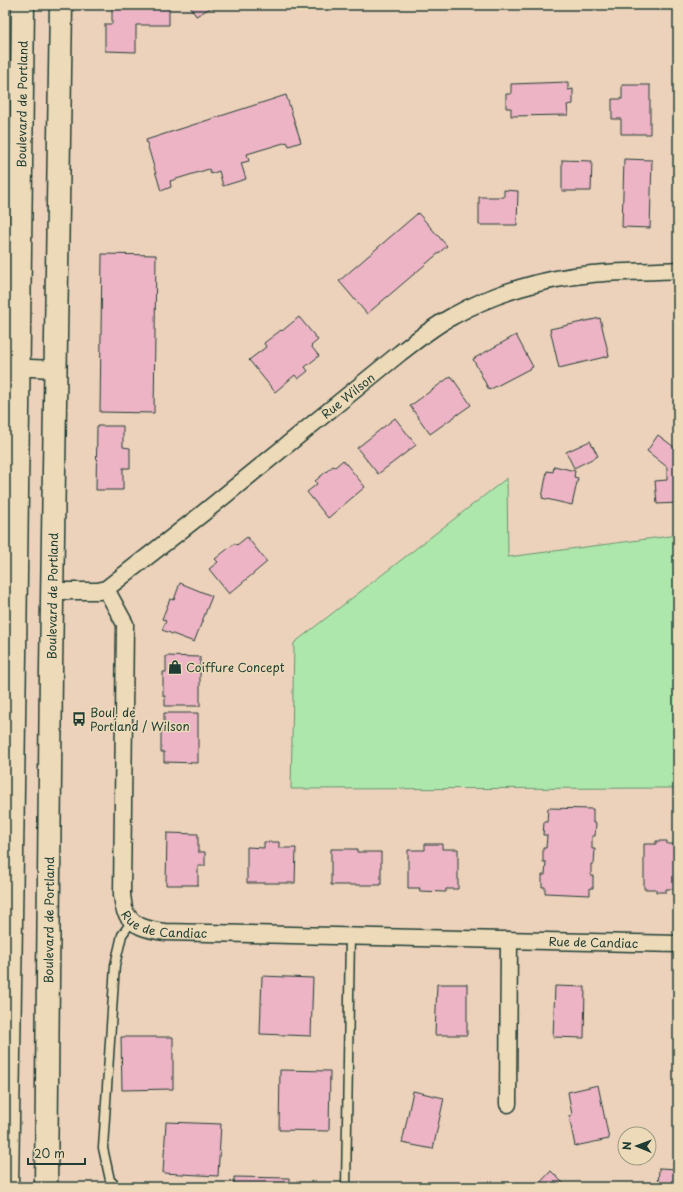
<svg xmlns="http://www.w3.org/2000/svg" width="683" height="1192" font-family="'Playpen Sans',sans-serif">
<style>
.green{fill:#aee7ab;stroke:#669270}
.building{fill:#edb4c5;stroke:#1f3d34}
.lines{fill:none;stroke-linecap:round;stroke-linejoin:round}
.service-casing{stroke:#1f3d34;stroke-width:11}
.minor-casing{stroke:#1f3d34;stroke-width:19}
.secondary-casing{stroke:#1f3d34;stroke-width:25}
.service{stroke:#eddab8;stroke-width:8}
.minor{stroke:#eddab8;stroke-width:16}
.secondary{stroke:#eddab8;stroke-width:22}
.labels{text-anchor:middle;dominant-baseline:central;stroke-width:3;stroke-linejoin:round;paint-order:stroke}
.street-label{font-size:12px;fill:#1f3d34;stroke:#eddab8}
.poi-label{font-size:12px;fill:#1f3d34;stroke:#eddab8;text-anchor:start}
</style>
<rect width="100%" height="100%" fill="#edd2bb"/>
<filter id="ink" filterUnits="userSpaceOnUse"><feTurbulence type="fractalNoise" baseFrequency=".025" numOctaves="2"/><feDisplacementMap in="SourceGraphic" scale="8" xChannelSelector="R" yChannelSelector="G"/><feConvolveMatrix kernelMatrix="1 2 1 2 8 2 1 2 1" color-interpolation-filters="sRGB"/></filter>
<g filter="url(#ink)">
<polygon class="green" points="507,478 508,557 678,535 678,788 291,789 294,643"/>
<g class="building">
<polygon points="112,5 169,5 169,25 136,25 136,52 105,51 105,24 112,24"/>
<polygon points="189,5 216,5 196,16"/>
<polygon points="568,82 568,90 573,89 573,104 567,105 568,115 511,116 511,108 506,108 506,94 511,94 511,84"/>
<polygon points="622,85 650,85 650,134 621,134 621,119 612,119 612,99 622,99"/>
<polygon points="286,95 301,142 289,146 287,142 247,154 249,161 241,163 246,179 223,186 219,171 211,174 209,169 170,181 171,187 161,191 146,140"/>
<polygon points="624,159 652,160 650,228 622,227"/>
<polygon points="562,160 592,161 591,191 562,191"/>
<polygon points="504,190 518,191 517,225 479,225 479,197 504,197"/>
<polygon points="418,213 447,246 367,314 339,281"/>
<polygon points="102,254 156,255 154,413 100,412"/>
<polygon points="299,317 318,340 311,346 319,356 305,367 308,371 298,379 295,375 275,392 249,360 266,347 264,343 281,330 282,331"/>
<polygon points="600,318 609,356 559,368 550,329"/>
<polygon points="516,335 533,367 489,390 473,359"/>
<polygon points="451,376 471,405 430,434 410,406"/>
<polygon points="395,418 416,445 378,474 357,448"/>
<polygon points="97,426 123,426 123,447 130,448 130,468 123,468 123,490 96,490"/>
<polygon points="658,435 678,450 678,503 657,504 655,481 667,480 667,467 647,451"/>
<polygon points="590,441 598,456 574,468 566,452"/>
<polygon points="343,460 365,487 328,518 307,492 317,484 315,481 333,466 335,467"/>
<polygon points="554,466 575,471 574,477 578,478 572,505 542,498 547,471 553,472"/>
<polygon points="247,537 267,562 229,594 209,569 218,562 215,559 235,543 237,545"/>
<polygon points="180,583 212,596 194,642 162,630 166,621 162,619 170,599 174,600"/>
<polygon points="166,656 200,657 200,706 165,706 165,696 163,696 163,672 166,672"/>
<polygon points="164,713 198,713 198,763 164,762 164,752 161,752 161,728 164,729"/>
<polygon points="548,808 593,809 593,823 596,823 595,836 592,836 592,849 595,849 594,864 591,864 591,876 593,876 593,888 590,888 590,895 545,893 545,887 542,887 542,875 545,875 546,862 543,862 543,848 546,848 547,835 543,835 544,822 547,822"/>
<polygon points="167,833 198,834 198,852 205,852 205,866 198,866 198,885 166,885"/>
<polygon points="656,841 667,841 667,844 678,844 678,889 666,889 666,892 656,892 656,889 644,889 644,844 656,844"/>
<polygon points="264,842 279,842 279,848 296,848 295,883 247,883 247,847 264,848"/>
<polygon points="425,844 442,844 442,849 458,849 458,889 446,889 446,892 419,891 420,888 408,888 408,850 425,850"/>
<polygon points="331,849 357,849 357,852 381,852 381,885 331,885"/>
<polygon points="262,976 313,978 311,1036 260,1034"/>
<polygon points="437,984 467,984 467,1035 435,1035"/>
<polygon points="555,986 585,987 584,1038 553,1037"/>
<polygon points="121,1037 173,1037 173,1089 122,1090"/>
<polygon points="280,1070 330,1071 329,1131 279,1130"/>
<polygon points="598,1085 609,1139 575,1146 569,1116 572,1115 568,1092"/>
<polygon points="413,1091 444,1098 433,1149 402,1143"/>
<polygon points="166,1122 221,1124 218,1176 163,1173"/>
<polygon points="659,1168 678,1169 678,1187 658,1187"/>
<polygon points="551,1171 567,1187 536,1187"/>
<polygon points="234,1177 289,1178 289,1187 234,1187"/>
</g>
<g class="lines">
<defs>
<g id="service">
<polyline points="117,1187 110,1180 103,1148 115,965 122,935 132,921"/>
<polyline points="346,1187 350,936"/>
</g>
<g id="minor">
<polyline points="5,367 55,369"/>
<path id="s1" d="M106,589l19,35 -3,271c1,5 1,11 3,16 7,16 24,19 40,21l513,12"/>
<path id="s2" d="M53,591h46l7,-2 96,-75 198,-161c17,-13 34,-27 53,-37 41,-23 92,-38 139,-42 29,-3 58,-2 86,-4"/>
<polyline points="508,1104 509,940"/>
</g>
<g id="secondary">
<path id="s3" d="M7,1187l8,-533 8,-649"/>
<path id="s4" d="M46,1187l5,-518 10,-664"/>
</g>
</defs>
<use href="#service" class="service-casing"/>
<use href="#minor" class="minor-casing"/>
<use href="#secondary" class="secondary-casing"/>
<use href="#service" class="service"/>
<use href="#minor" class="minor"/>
<use href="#secondary" class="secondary"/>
</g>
</g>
<defs>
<symbol id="shop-bare" viewBox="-9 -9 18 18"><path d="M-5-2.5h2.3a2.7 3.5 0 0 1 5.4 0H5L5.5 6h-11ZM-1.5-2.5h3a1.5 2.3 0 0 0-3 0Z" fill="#1f3d34" stroke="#eddab8" stroke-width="2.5" paint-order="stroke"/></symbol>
<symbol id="bus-bare" viewBox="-9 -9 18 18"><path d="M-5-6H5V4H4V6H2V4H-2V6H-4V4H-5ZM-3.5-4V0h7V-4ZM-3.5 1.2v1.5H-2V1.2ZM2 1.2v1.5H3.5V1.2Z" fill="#1f3d34" stroke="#eddab8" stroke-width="2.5" paint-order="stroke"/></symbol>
</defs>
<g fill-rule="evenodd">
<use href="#shop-bare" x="165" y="657" width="20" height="20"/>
<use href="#bus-bare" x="69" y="709" width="20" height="20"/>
</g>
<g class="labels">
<g class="street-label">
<text stroke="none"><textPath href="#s3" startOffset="1083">Boulevard de Portland</textPath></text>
<text stroke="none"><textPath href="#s2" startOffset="363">Rue Wilson</textPath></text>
<text stroke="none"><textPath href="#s4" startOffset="591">Boulevard de Portland</textPath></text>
<text stroke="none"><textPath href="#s1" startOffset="372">Rue de Candiac</textPath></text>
<text stroke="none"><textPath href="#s4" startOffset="267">Boulevard de Portland</textPath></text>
<text stroke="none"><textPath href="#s1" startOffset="803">Rue de Candiac</textPath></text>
</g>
<g class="poi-label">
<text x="186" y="667">Coiffure Concept</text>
<text x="90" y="712">Boul. de<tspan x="90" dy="14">Portland / Wilson</tspan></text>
</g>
</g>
<rect width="683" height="1192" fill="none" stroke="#eddab8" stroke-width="20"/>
<rect x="10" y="10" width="663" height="1172" fill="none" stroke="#1f3d34" stroke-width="1.5" filter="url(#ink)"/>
<g transform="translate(637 1146) rotate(271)"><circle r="19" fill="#eddab8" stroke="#9b9b83"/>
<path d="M0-3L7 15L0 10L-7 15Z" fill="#1f3d34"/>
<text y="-6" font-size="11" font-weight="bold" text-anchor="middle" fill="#1f3d34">N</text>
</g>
<path d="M28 1158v6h57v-6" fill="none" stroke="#1f3d34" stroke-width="2"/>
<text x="34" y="1158" font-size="12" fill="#1f3d34" stroke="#eddab8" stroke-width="3" paint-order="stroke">20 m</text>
</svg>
